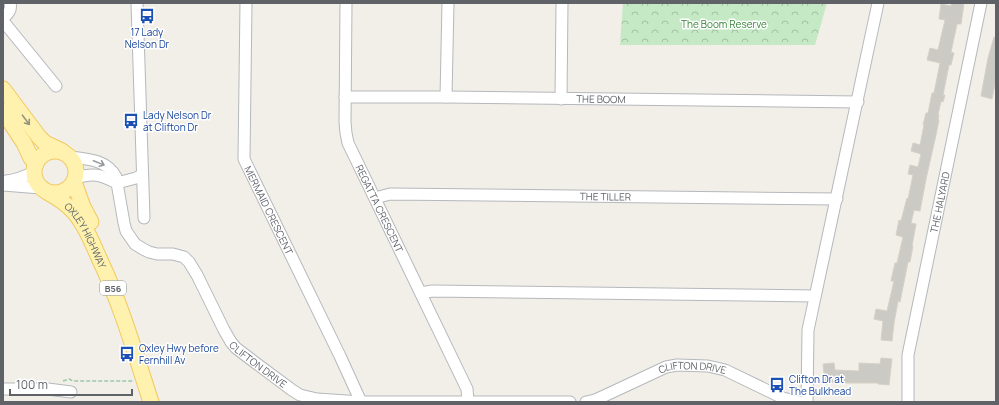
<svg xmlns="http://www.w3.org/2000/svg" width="999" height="405" font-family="Manrope,sans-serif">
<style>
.park{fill:url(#park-crowns)}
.building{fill:#cccac5;stroke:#d6d1c6}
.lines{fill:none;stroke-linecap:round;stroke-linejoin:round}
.minor-casing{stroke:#b5b8bc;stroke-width:13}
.major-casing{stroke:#f2c960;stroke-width:17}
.path{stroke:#9cc7a9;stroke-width:1.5;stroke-dasharray:4 2;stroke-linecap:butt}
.minor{stroke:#fff;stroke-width:11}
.major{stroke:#fff2af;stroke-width:15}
.oneway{stroke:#979581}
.oneway2{stroke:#979a9d}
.labels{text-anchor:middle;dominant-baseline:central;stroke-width:3;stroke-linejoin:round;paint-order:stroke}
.shield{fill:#fff;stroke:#8f9295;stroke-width:1}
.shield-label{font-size:9px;font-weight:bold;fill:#5f6368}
.park-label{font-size:10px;fill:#348238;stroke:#fff}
.transit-label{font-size:10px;fill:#164399;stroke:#fff;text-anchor:start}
.street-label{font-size:10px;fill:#5f6368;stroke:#fff}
</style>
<defs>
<pattern id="park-crowns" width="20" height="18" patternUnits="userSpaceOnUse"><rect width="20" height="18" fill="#c5e8c5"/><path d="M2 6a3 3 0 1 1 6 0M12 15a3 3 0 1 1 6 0" fill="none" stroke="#a3c0a4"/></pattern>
</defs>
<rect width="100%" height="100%" fill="#f1efe8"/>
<polygon class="park" points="623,3 827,3 815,45 620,45"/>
<g class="building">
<polygon points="952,3 964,3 961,24 957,24 951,52 954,53 951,65 949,65 943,95 945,95 943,102 941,101 938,115 939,115 938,120 939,120 936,135 926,179 920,211 914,210 911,223 916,224 912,246 913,246 910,262 908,262 900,302 898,301 894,323 892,341 881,340 883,321 874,319 876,309 887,311 894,281 891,281 895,263 897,263 903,237 896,235 899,220 901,221 907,198 908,199 913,175 908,174 910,165 918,167 921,154 911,151 913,143 920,145 924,125 923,125 926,113 928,113 932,93 934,93 940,63 927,60 930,48 938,50 945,20 939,19 941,4 951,6"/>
<polygon points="994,37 996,37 996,79 992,99 981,96 988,58"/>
<polygon points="881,358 892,359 889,385 878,384 878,383 840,383 840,382 825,383 823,364 834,363 835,370 859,371 859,363 880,364"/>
</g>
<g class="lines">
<defs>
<g id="minor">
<polyline points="137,3 144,218"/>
<path id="s1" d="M246,3l-2,156 96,197 21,46"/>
<path id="s2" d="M346,3l-1,119 1,11 2,10 119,246 1,12"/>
<path d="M3,18c5,-4 9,-8 7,-15"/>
<polyline points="3,21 56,86"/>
<path id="s3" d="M345,97h101l412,5"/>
<polyline points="446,97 448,3"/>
<polyline points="561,99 562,3"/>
<path id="s4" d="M71,157c17,2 36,3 45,20l8,46 2,8 9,13 8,5 6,3 8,2h16l11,3 5,5 8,13 27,55 7,12 5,6 17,13 39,29 8,5 17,4 44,3h209"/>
<path d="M76,178c18,-6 25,-3 41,5"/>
<path d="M6,181c10,-1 18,-4 28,-9"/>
<polyline points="117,183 136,178 142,175"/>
<polyline points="3,185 41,188"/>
<path id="s5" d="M375,198l15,-4 447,5"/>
<polyline points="421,293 432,291 815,296"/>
<polyline points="3,389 48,389 71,392"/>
<path id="s6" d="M586,402l9,-2 9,-4 62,-29 11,-2 31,1 17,4 58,28 16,4"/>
<polyline points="807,402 808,330 878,3"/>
<path id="s7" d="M908,402v-47l73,-352"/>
</g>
<g id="major">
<polyline points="3,89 39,137 45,143 62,151"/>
<polyline points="3,111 24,143 31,158 36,164"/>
<circle cx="55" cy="172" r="21"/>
<polyline points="74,182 83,207 91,222"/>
<path id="s8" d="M47,192c11,6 19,11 27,20 11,13 18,30 25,46 22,46 36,95 52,144"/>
</g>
</defs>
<use href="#minor" class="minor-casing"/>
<use href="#major" class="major-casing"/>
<polyline class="path" points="63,381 69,379 73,381 133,381"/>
<use href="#minor" class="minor"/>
<use href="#major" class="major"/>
</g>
<defs><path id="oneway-shaft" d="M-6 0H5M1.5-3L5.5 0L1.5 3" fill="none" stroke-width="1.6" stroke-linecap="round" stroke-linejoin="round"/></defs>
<use class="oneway" href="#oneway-shaft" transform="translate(26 120) rotate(53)"/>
<use class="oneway2" href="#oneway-shaft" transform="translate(99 163) rotate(22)"/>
<defs>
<symbol id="bus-bare" viewBox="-9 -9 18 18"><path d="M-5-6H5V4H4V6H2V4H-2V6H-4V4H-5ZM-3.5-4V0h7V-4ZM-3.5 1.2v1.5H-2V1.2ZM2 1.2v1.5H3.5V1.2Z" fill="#1a4fb4" stroke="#fff" stroke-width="2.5" paint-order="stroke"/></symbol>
</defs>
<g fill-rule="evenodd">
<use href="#bus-bare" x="136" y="5" width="22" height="22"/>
<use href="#bus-bare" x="120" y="110" width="22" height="22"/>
<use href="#bus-bare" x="116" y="343" width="22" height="22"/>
<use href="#bus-bare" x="766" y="374" width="22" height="22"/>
</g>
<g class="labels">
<rect class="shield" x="100" y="281" width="26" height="14" rx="3"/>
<g class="shield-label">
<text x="113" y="288">B56</text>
</g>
<g class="park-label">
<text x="724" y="24">The Boom Reserve</text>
</g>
<g class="transit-label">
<text x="147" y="32" text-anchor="middle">17 Lady<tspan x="147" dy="12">Nelson Dr</tspan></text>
<text x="143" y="115">Lady Nelson Dr<tspan x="143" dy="12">at Clifton Dr</tspan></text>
<text x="139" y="348">Oxley Hwy before<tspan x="139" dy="12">Fernhill Av</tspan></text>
<text x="789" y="379">Clifton Dr at<tspan x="789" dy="12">The Bulkhead</tspan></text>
</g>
<g class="street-label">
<text stroke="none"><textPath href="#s3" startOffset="256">THE BOOM</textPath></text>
<text stroke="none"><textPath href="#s5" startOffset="231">THE TILLER</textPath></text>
<text stroke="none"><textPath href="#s7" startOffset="203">THE HALYARD</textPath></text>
<text stroke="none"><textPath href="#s2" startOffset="213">REGATTA CRESCENT</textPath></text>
<text stroke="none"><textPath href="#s1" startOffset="213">MERMAID CRESCENT</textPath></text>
<text stroke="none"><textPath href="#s8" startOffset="60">OXLEY HIGHWAY</textPath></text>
<text stroke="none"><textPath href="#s4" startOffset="307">CLIFTON DRIVE</textPath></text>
<text stroke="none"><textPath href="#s6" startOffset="114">CLIFTON DRIVE</textPath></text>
</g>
</g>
<rect width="999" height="405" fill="none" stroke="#5f6368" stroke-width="8"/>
<path d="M10 389v6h122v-6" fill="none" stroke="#5f6368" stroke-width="2"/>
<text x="16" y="389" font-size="12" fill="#5f6368" stroke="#ffffff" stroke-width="3" paint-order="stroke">100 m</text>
</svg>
